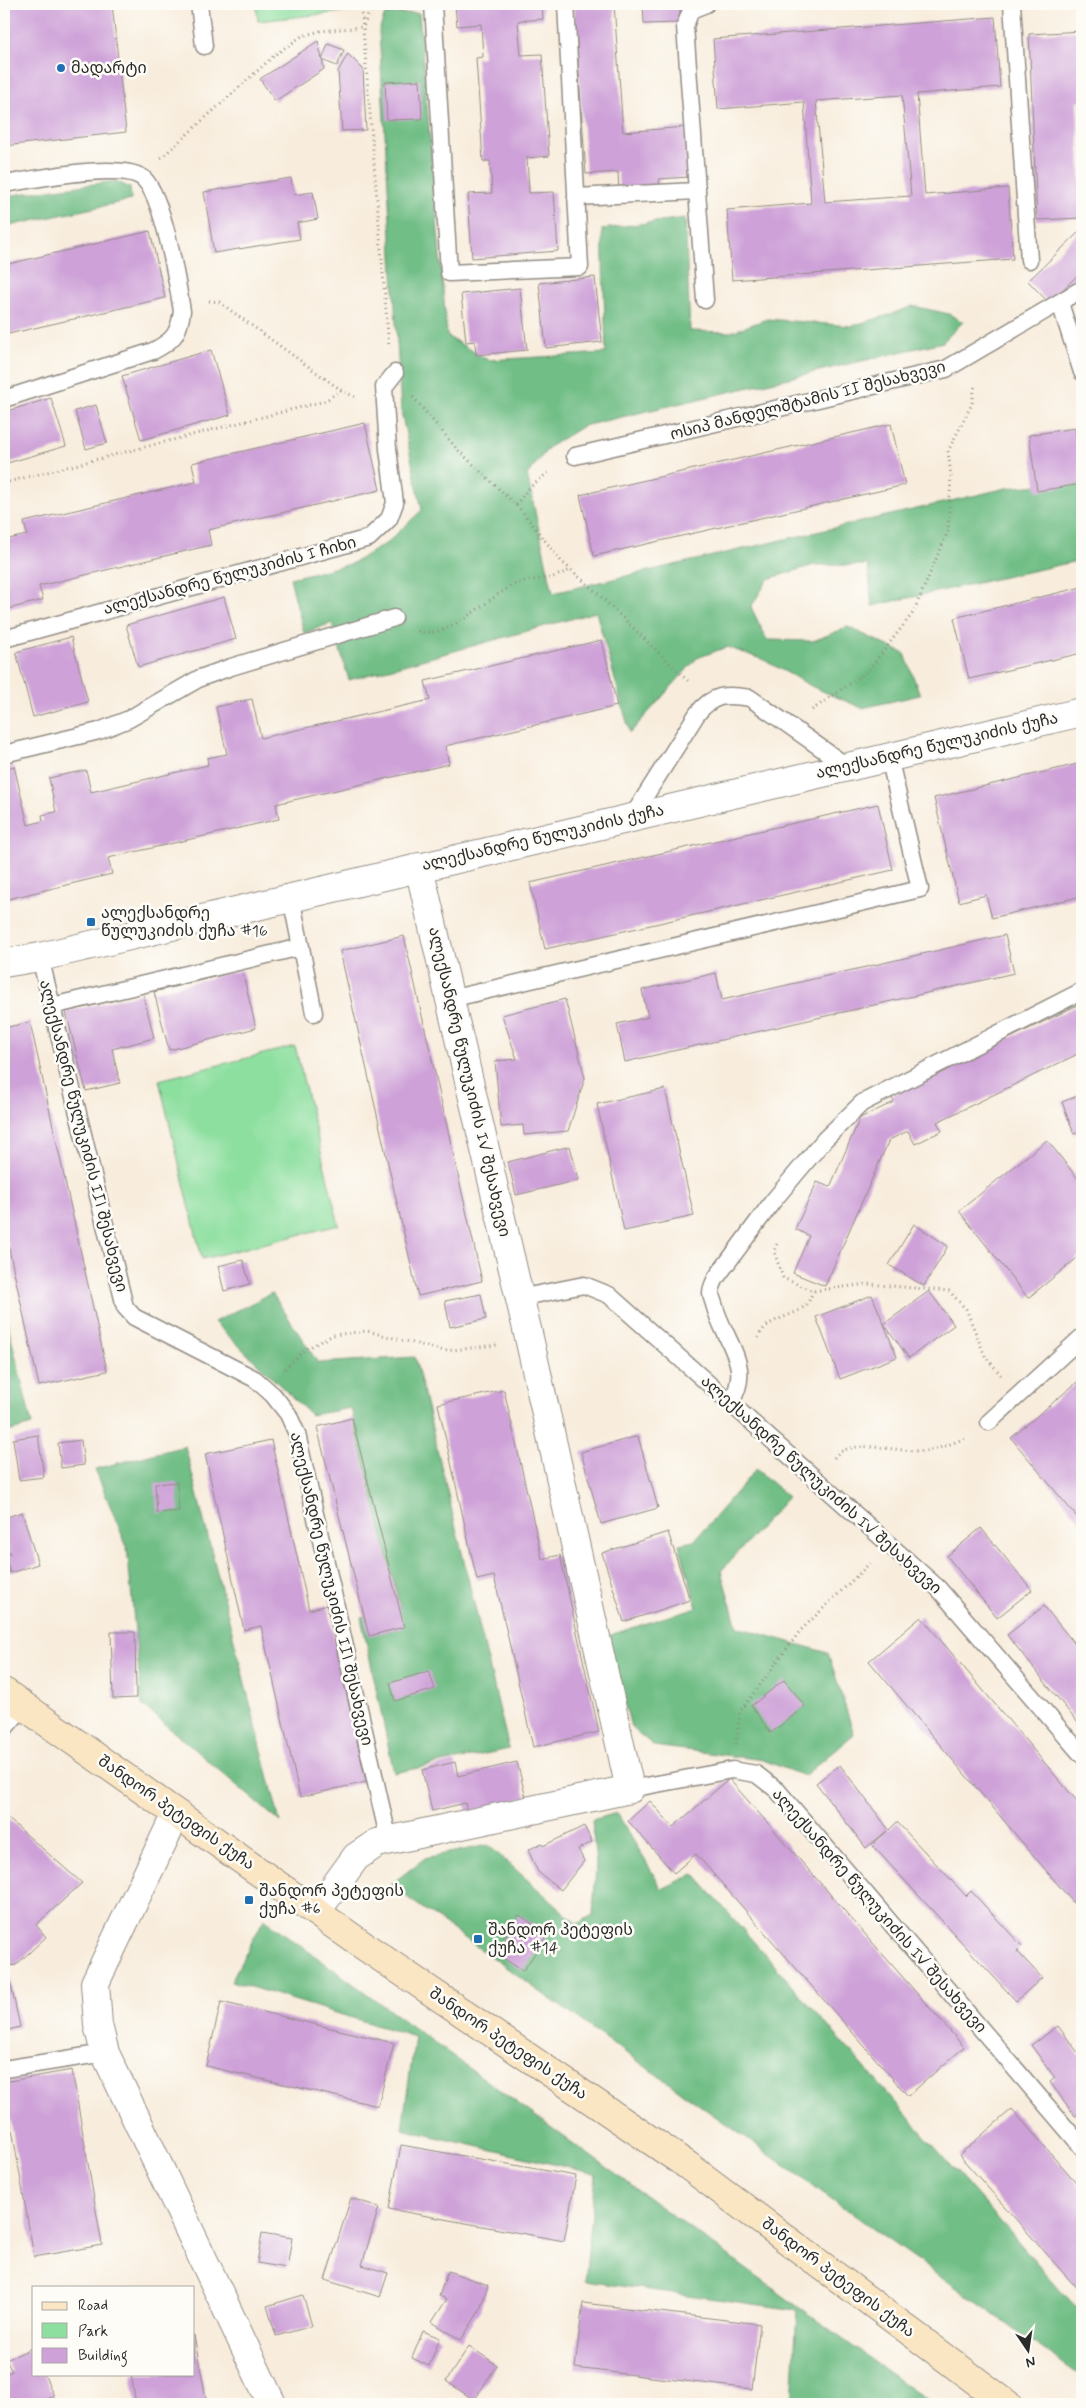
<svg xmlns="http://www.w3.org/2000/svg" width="1086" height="2408" font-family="Mynerve,'Noto Sans Georgian',sans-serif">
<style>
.green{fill:#8cdf9f;stroke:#5c8565}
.forest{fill:#71be86;stroke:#4e7458}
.building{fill:#cea1d8;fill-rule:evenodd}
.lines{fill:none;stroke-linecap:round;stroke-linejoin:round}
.lane-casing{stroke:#928c84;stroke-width:19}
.street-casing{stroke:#928c84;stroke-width:30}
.secondary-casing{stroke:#928c84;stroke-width:30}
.path{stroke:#928c84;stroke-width:3;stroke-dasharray:1 4;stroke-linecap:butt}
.lane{stroke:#fff;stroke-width:16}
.street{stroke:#fff;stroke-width:28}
.secondary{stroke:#fbe6c4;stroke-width:28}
.poi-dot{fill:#1f6fb2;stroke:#fdfcf7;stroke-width:2}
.labels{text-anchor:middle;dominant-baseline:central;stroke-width:5;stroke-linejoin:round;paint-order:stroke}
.poi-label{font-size:16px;fill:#2b2b2b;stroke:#fdfcf7;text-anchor:start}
.street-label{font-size:16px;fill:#2b2b2b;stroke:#fdfcf7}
</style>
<rect width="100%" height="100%" fill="#fdfcf7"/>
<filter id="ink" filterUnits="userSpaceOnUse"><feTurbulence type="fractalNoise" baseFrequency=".02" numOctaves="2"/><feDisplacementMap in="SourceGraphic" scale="10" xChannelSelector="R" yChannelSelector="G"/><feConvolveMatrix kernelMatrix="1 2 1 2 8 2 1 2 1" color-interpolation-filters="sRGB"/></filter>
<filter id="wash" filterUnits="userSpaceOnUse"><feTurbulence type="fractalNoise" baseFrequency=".0096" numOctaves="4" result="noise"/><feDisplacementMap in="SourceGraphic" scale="20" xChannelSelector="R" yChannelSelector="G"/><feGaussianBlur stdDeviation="1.12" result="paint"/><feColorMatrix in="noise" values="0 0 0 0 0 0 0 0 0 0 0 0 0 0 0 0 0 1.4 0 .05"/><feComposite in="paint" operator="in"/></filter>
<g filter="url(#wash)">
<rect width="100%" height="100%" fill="#f8eddd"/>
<g class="green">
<polygon points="256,4 416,4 258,21"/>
<polygon points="295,1046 339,1225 202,1259 159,1080"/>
</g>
<g class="forest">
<polygon points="419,13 447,336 488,360 606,353 602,229 685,218 690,331 731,332 767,319 851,326 886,316 913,306 949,314 963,322 943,342 583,426 549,447 527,475 553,593 1007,488 1082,481 1082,560 872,606 868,565 814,565 768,579 751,607 767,640 813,641 848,627 905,654 920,695 862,708 813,687 764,660 727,647 697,658 630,733 596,612 349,680 332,623 304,633 290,578 351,564 387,543 422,510 401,411 379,31 385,14"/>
<polygon points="116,181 130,188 131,200 4,227 4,196"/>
<polygon points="272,1293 318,1363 415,1357 509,1749 394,1773 361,1617 400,1607 351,1408 311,1415 214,1322"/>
<polygon points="4,1308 32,1425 4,1433"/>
<polygon points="185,1446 280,1822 142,1705 127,1547 95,1469"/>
<polygon points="756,1469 788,1497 721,1571 737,1627 828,1653 854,1734 804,1776 763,1760 654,1746 631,1727 607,1636 697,1607 679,1544 694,1541"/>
<polygon points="617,1813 662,1889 694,1874 1082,2314 1082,2377 390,1885 425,1858 488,1845 577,1924 593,1915 596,1865 592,1820"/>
<polygon points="264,1919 932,2404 792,2404 797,2310 585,2281 596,2174 402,2129 415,2037 231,1981"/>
</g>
<g id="blocks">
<g class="building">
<polygon points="4,4 112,4 126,132 4,146"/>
<polygon points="455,4 542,4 543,19 518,21 521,55 542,54 549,156 527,158 529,193 554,192 558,251 472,258 468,194 492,193 490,161 483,161 476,58 483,57 481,24 457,26"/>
<polygon points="574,4 614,4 623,132 686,127 689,177 659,179 660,188 619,191 618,172 586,174"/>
<polygon points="643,4 680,4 680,23 644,24"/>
<path d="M995,17l5,70 -83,7 8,101 83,-7 5,71 -281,21 -5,-70 84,-7 -7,-101 -86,7 -5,-70zM902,95l9,101 -86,6 -9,-101z"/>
<polygon points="1082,31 1082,101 1077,101 1082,218 1037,220 1029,34"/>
<polygon points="318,41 324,69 275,101 260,79"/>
<polygon points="328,44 344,50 337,66 322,60"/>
<polygon points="348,54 363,69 366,130 342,131 338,71"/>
<polygon points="420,80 422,119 387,120 385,82"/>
<polygon points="291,178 294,195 313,192 318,219 297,223 300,239 214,253 204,192"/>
<polygon points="150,231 165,298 4,335 4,265"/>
<polygon points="1079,232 1082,235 1082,271 1049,303 1028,281"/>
<polygon points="595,277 602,342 546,348 539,283"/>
<polygon points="520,288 527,350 476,355 475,341 466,342 461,294"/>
<polygon points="211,350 230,415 141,440 122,376"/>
<polygon points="51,398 66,446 4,464 4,412"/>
<polygon points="96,405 107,443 86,449 75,411"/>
<polygon points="365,423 380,490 208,530 211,545 39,586 43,600 4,610 4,540 27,535 24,522 196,482 192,463"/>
<polygon points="891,424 905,485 594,556 580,495"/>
<polygon points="1075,428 1082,484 1037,491 1029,435"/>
<polygon points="1082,587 1082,653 969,679 954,618"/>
<polygon points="224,597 236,639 138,667 126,625"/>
<polygon points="71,637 88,702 33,717 16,652"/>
<polygon points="602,640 617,706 445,746 449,764 276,804 279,819 108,858 112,874 4,900 4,829 9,828 4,807 4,769 14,766 28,825 43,821 42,815 56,812 49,778 86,770 91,792 208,765 207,758 227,754 216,707 252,699 261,738 430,700 425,681"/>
<polygon points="1082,763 1082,896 992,918 986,895 959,902 934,798"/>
<polygon points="878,804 893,870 545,949 530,883"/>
<polygon points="1005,935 1014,973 625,1062 617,1024 648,1017 642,990 716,973 722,1000"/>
<polygon points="404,936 482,1281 418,1296 340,951"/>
<polygon points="242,970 256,1028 169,1050 154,992"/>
<polygon points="143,993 154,1038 112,1049 120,1083 86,1091 66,1012"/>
<polygon points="565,999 585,1078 568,1131 524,1135 523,1125 501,1127 495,1061 517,1059 502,1015"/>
<polygon points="1082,1003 1082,1052 937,1122 942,1131 915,1144 908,1131 889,1140 825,1286 793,1273 809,1236 795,1229 817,1182 830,1187 860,1118 894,1102 891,1096"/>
<polygon points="30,1022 107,1371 39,1386 4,1226 4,1028"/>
<polygon points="665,1089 694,1216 624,1231 597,1104"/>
<polygon points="1082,1094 1082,1130 1074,1134 1062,1102"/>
<polygon points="1047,1140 1082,1184 1082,1254 1028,1298 959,1211"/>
<polygon points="570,1146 579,1180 516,1195 508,1162"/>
<polygon points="914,1224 948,1246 924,1286 889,1265"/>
<polygon points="243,1260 250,1284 224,1291 218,1266"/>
<polygon points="929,1291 954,1325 909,1358 884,1324 897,1357 840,1379 816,1317 872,1295 884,1324"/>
<polygon points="481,1294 486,1319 450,1327 445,1301"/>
<polygon points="1082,1378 1082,1523 1011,1438"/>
<polygon points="504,1390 542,1559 560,1555 599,1732 533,1747 494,1576 477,1580 438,1404"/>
<polygon points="352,1418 404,1627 369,1636 317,1427"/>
<polygon points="38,1435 44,1477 19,1480 13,1439"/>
<polygon points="638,1436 658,1508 601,1524 581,1452"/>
<polygon points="81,1440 84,1465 61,1468 58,1443"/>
<polygon points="271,1440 309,1610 327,1605 366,1782 300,1797 261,1626 244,1630 205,1454"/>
<polygon points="177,1482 179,1511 157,1513 155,1484"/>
<polygon points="22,1512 38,1564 10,1573 5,1556 10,1554 4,1535 4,1518"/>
<polygon points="981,1528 1032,1590 997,1618 947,1556"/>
<polygon points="668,1532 690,1600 624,1622 602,1553"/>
<polygon points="1044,1606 1082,1653 1082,1728 1007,1635"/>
<polygon points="921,1617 1082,1807 1082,1913 869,1661"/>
<polygon points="111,1632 135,1632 136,1698 113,1699"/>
<polygon points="429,1671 435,1689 395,1701 390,1683"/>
<polygon points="784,1680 805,1706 771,1733 751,1706"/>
<polygon points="455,1762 458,1776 517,1762 526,1798 467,1812 465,1803 432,1811 422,1770"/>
<polygon points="840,1765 889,1830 897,1822 966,1896 971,1891 1022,1946 1017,1951 1042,1978 1016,2001 872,1845 887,1831 866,1848 816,1783"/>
<polygon points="729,1779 964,2047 908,2096 696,1854 674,1873 628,1821 650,1801 673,1827"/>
<polygon points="5,1816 82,1883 36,1925 46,1937 16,1965 7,1966 20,2027 4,2031"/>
<polygon points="584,1826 592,1842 578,1849 584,1861 561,1890 538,1872 528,1850 542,1843 543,1846"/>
<polygon points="519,1915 548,1934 523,1971 494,1952"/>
<polygon points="221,2002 394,2043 378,2106 206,2066"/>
<polygon points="1058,2026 1082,2058 1082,2111 1075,2116 1050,2082 1055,2078 1031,2045"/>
<polygon points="72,2070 102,2245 34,2257 4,2082"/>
<polygon points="1012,2109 1082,2189 1082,2294 959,2155"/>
<polygon points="401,2145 576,2176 564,2241 389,2209"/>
<polygon points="351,2198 379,2207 362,2265 388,2273 380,2297 325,2280"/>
<polygon points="262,2233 292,2238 287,2268 257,2263"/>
<polygon points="448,2271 488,2285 480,2310 461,2340 432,2322 447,2299 439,2296"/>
<polygon points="303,2295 312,2326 276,2336 267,2306"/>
<polygon points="583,2303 760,2324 752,2389 575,2368"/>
<polygon points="423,2331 440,2338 429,2366 412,2358"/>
<polygon points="194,2335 207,2404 136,2404 131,2374 194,2374"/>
<polygon points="469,2346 497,2365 474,2400 446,2381"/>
<polygon points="32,2348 34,2374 44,2374 54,2396 36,2404 4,2404 4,2375 12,2371 6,2360"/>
</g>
</g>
</g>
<g filter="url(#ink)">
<use href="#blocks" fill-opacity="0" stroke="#928c84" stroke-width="1"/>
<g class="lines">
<defs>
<g id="lane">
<polyline points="199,4 204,46"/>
<polyline points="433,4 449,273 580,267 566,4"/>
<polyline points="1012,4 1029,260"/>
<path d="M4,184c27,-4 120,-24 140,-5 20,20 33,102 38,132 -3,23 -9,30 -29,40l-149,48"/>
<polyline points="576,197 697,191"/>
<polyline points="705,300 685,26 691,10 706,4"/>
<polyline points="1060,303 1082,372"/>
<polyline points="575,456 946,369 1082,289"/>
<polyline points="4,639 369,538 389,519 395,503 388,449 384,387 395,373"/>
<polyline points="4,754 99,731 129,719 200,678 231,667 394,618"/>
<path d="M632,817l65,-103c16,-20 28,-20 53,-16l98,69"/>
<polyline points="291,897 314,1013"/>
<polyline points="40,957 125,1307 134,1317 255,1379 273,1395 288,1414 297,1434 389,1841"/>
<polyline points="450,999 920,889 889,757"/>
<polyline points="52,1006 301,947"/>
<polyline points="519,1298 584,1285 609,1295 938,1588 1082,1755"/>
<path d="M730,1403c25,-38 -7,-62 -16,-99 -1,-3 -3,-8 -3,-11 0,-5 3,-11 5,-15l57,-77 52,-62 37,-36 220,-112"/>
<polyline points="989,1422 1082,1337"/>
<polyline points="4,1729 24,1706"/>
<polyline points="630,1789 732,1770 756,1774 777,1790 1082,2147"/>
<polyline points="4,2069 105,2053"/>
</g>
<g id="street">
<polyline points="4,963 40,957 1082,712"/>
<polyline points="176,1814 95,1983 98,2025 105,2053 272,2404"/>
<polyline points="316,1912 356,1857 377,1843 630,1789 530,1342 419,867"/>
</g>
<polyline id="secondary" points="4,1692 364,1946 687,2165 1007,2404"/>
</defs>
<use href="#lane" class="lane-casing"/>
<use href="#street" class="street-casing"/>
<use href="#secondary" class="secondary-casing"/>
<g class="path">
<polyline points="361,4 389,347"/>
<polyline points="161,158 276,54 302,36 320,31 363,27 373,4"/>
<polyline points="209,301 219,302 341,390 357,398"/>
<polyline points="413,397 457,449 521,510 561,561 595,591 689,682"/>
<polyline points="4,483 325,401 341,390"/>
<polyline points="516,505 527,490 551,470"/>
<path d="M418,631c29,11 74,-37 97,-47 12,-5 26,-4 38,-7 6,-2 12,-5 18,-7"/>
<polyline points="812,710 867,672 913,613 948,531 951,476 948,451 972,404 975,384"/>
<polyline points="777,1244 774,1251 783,1278 813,1291 867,1284 949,1291 966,1309 985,1356 1001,1375"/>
<path d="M758,1338c8,-21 33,-19 48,-33 3,-3 5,-9 7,-14"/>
<polyline points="285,1369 304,1350 333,1335 367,1331 444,1351 497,1345"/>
<path d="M834,1458c14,-21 62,-6 86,-7 17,0 32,-8 48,-14"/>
<polyline points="736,1744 740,1712 800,1631 870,1563"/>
</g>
<use href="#lane" class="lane"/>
<use href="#street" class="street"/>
<use href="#secondary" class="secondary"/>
</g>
</g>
<g class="poi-dot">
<circle cx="61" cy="68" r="5"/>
<rect x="86" y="917" width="10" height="10" rx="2.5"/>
<rect x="244" y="1895" width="10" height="10" rx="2.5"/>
<rect x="473" y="1934" width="10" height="10" rx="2.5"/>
</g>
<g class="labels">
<g class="poi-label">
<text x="71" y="68">მადარტი</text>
<text x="101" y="913">ალექსანდრე<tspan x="101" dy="18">წულუკიძის ქუჩა #16</tspan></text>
<text x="259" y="1891">შანდორ პეტეფის<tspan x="259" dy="18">ქუჩა #6</tspan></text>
<text x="488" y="1930">შანდორ პეტეფის<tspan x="488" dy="18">ქუჩა #14</tspan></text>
</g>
<g class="street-label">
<text transform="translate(808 401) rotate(-14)">ოსიპ მანდელშტამის II შესახვევი</text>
<text transform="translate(230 576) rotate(-15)">ალექსანდრე წულუკიძის I ჩიხი</text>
<text transform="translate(937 746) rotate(-13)">ალექსანდრე წულუკიძის ქუჩა</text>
<text transform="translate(543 838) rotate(-13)">ალექსანდრე წულუკიძის ქუჩა</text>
<text transform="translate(469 1082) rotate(77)">ალექსანდრე წულუკიძის IV შესახვევი</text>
<text transform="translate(83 1136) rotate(76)">ალექსანდრე წულუკიძის III შესახვევი</text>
<text transform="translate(821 1485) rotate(42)">ალექსანდრე წულუკიძის IV შესახვევი</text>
<text transform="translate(331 1589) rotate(77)">ალექსანდრე წულუკიძის III შესახვევი</text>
<text transform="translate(176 1813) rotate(35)">შანდორ პეტეფის ქუჩა</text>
<text transform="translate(879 1911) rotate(49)">ალექსანდრე წულუკიძის IV შესახვევი</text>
<text transform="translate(508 2044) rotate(34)">შანდორ პეტეფის ქუჩა</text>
<text transform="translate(838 2278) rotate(37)">შანდორ პეტეფის ქუჩა</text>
</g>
</g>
<rect width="1086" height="2408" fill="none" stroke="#fdfcf7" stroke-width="20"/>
<rect x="32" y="2286" width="162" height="90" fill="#fdfcf7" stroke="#a9a8a5"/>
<rect x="42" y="2302" width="25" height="8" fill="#fbe6c4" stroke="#a9a8a5"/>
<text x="78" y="2310" font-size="15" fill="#2b2b2b">Road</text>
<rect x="42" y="2323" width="25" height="15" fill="#8cdf9f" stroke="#a9a8a5"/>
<text x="78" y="2336" font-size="15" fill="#2b2b2b">Park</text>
<rect x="42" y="2348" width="25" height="15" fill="#cea1d8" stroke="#a9a8a5"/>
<text x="78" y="2360" font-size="15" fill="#2b2b2b">Building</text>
<g transform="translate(1028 2350) rotate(167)" stroke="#fdfcf7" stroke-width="4" paint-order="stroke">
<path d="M0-4L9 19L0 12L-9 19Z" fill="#2b2b2b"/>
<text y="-8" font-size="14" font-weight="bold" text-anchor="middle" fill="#2b2b2b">N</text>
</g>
</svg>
